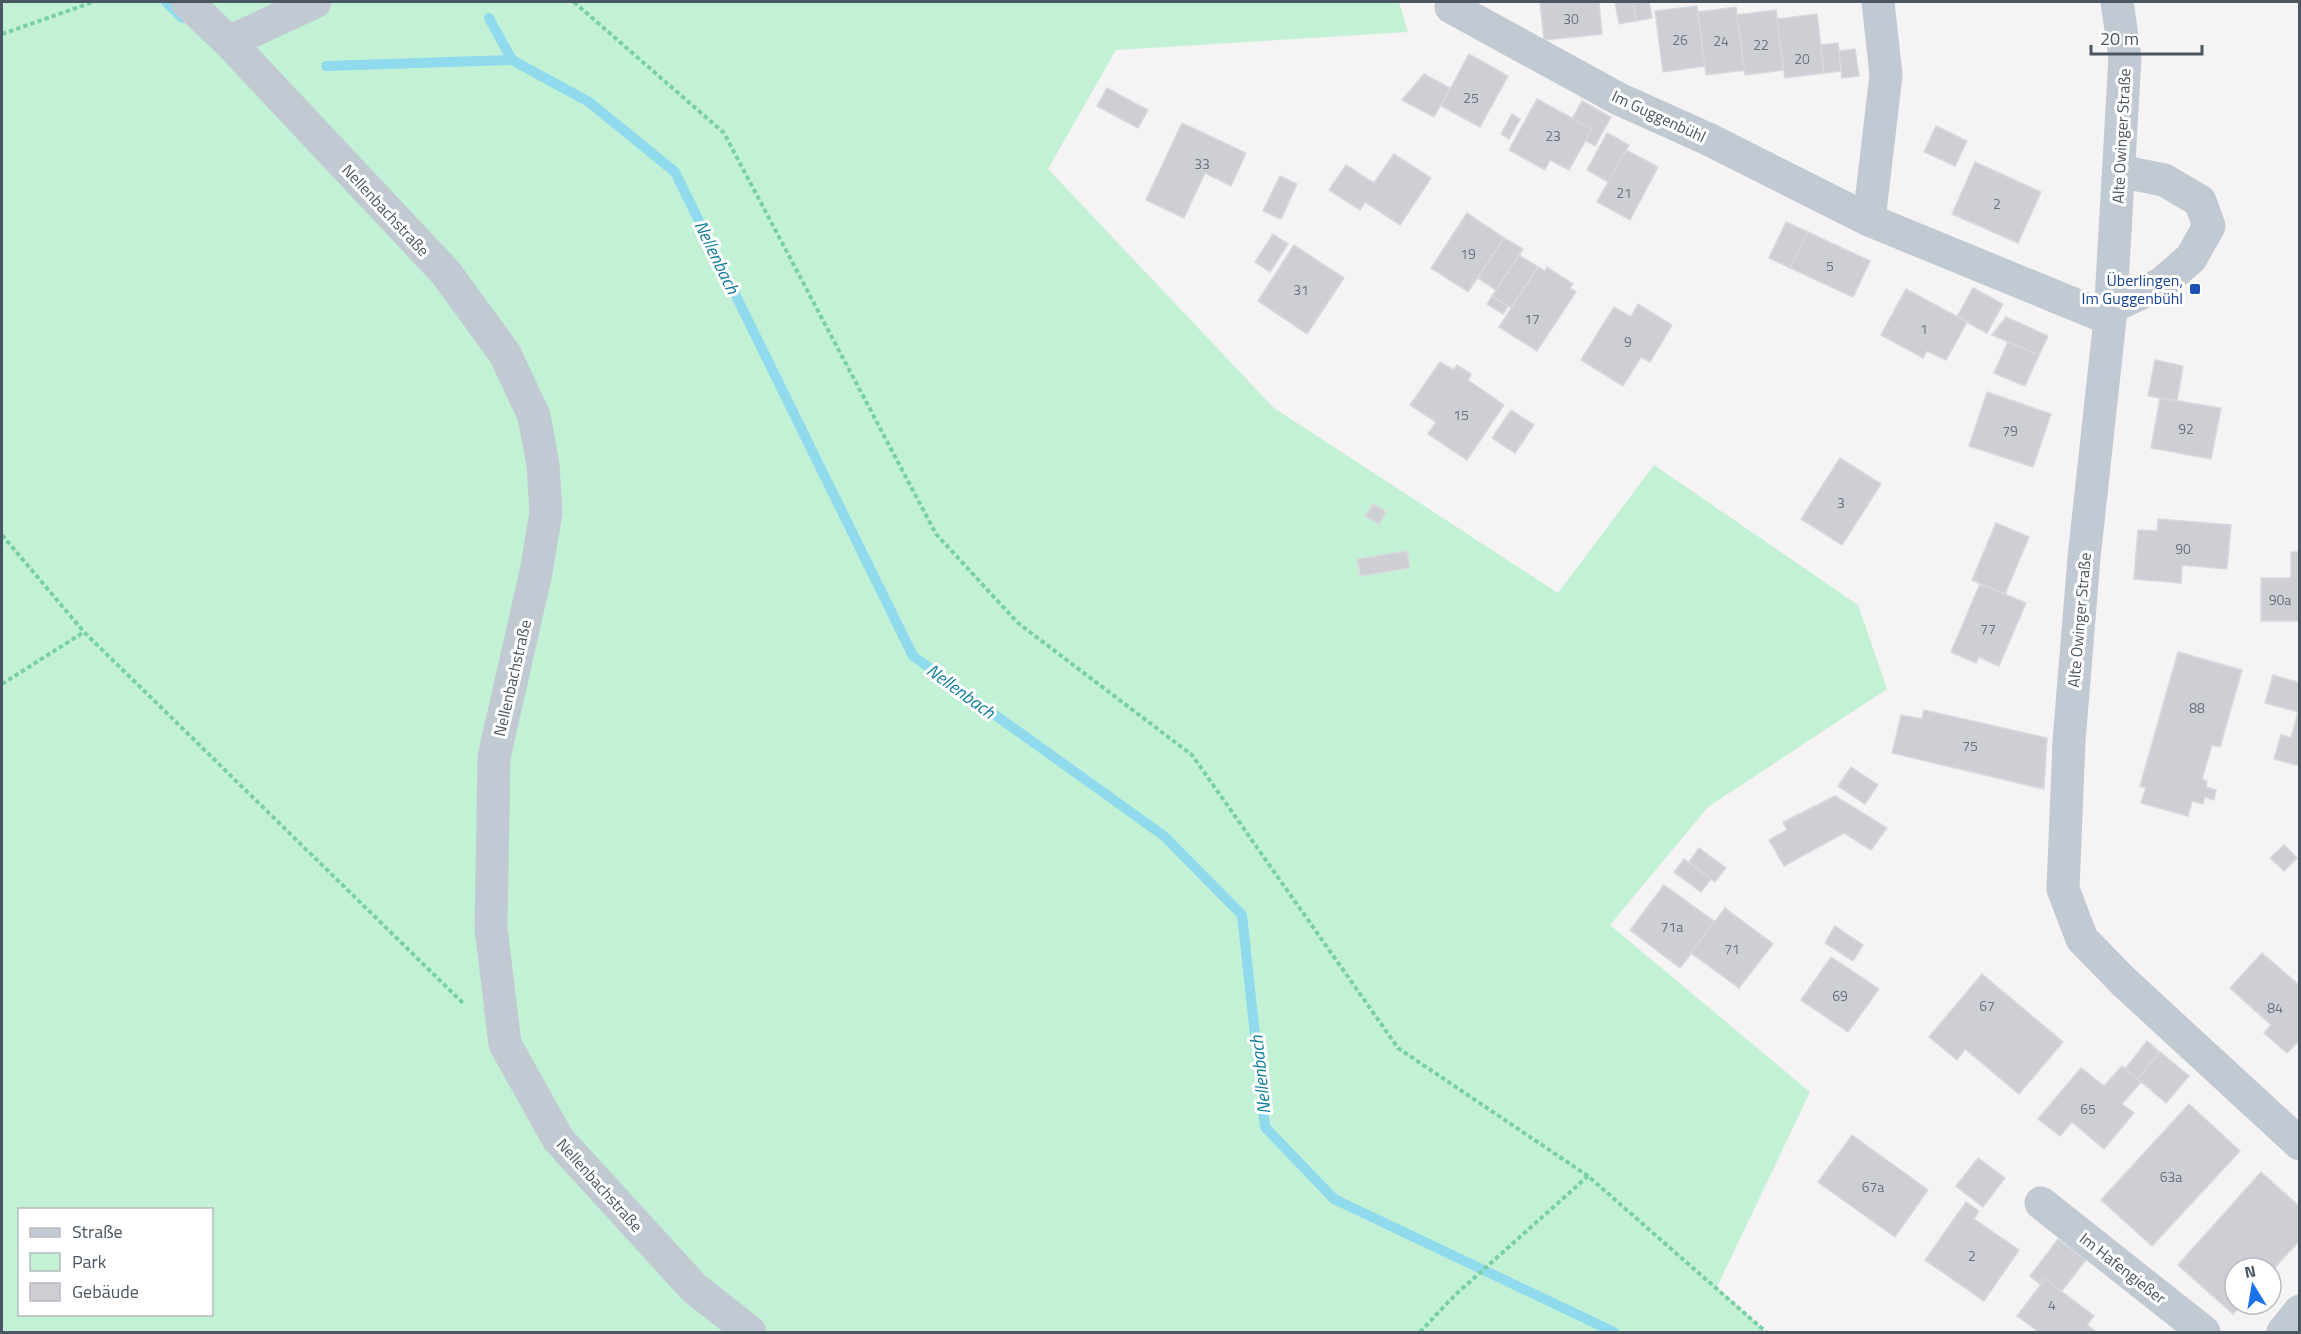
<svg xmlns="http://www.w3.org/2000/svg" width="2301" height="1334" font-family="'Titillium Web',sans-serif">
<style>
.green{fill:#c3f1d5;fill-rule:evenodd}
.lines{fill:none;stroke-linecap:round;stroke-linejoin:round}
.stream{stroke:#90daee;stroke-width:10}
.building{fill:#cdcfd5;stroke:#d7d9de;stroke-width:1.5}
.path{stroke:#7ad0a6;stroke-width:4;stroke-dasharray:4.5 3;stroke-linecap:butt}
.minor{stroke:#c1cad2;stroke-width:33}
.transit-dot{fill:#1a4fb4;stroke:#fff;stroke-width:2}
.labels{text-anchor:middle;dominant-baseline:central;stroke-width:6;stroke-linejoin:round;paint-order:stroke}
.number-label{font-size:14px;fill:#6b747e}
.street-label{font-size:16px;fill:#4a5661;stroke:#fff}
.transit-label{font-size:16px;fill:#164399;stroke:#fff;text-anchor:end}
.water-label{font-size:18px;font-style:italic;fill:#0c7c9b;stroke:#fff}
</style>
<rect width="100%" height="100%" fill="#f5f3f3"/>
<path class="green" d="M2,2h1397l9,30 -292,18 -68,119 226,239 284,185 96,-128 204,140 29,84 -179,118 -98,118 200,167 -93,195 49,45h-1764zM20,1210h192v104h-192z"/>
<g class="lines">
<g class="stream">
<polyline points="166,2 182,18"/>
<polyline points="489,18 512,60"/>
<polyline points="326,66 512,60 589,102 675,172 913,656 1164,836 1242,915 1265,1127 1334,1199 1614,1332"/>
</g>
</g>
<g class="building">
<polygon points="1540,2 1599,2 1602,34 1544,40"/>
<polygon points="1615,2 1633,2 1636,21 1619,24"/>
<polygon points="1633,2 1649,2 1652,18 1636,21"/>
<polygon points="1697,6 1705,66 1663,72 1655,11"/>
<polygon points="1736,7 1745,70 1706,75 1698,12"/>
<polygon points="1776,10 1784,70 1745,75 1737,15"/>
<polygon points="1817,14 1824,73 1785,78 1777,19"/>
<polygon points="1838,43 1841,71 1824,73 1821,45"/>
<polygon points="1855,49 1859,76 1842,78 1839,51"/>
<polygon points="1469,54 1508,76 1480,127 1441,106"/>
<polygon points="1424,74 1450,88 1434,117 1402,100"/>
<polygon points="1107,88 1148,110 1138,128 1097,106"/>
<polygon points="1537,99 1592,129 1569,170 1550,160 1545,170 1509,150"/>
<polygon points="1582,101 1611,117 1595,146 1586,141 1592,129 1572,119"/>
<polygon points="1512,114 1520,119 1509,139 1501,134"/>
<polygon points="1182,123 1246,153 1231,186 1205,173 1184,218 1146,200"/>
<polygon points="1936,126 1967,141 1955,166 1924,152"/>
<polygon points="1607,133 1629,145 1608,182 1587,170"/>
<polygon points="1626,150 1658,167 1630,220 1597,202"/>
<polygon points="1394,154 1431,178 1400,225 1365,202 1360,210 1329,190 1346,165 1374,183"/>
<polygon points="1975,162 2041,192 2018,243 1952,214"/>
<polygon points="1280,176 1297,184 1281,219 1263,211"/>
<polygon points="1467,213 1504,238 1468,292 1431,268"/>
<polygon points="1786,222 1808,232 1790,268 1769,258"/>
<polygon points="1808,232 1870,261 1853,297 1790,268"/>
<polygon points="1273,234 1288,244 1270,272 1255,262"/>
<polygon points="1504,238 1523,249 1496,290 1478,278"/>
<polygon points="1294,245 1344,278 1307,334 1258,301"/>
<polygon points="1519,255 1538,267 1511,308 1492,296"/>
<polygon points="1538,267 1545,271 1547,267 1573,284 1570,288 1576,292 1537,351 1499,327"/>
<polygon points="1973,288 2003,304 1987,333 1957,317"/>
<polygon points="1906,289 1967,322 1946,360 1927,351 1923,358 1881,335"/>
<polygon points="1492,296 1508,306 1503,314 1487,304"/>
<polygon points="1638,304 1672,325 1650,362 1641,357 1623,386 1581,360 1614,307 1631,317"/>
<polygon points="2006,317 2048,336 2039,355 1992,335"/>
<polygon points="2008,342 2039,355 2025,386 1994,373"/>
<polygon points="2155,360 2183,366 2177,401 2148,396"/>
<polygon points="1440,362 1454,370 1457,365 1471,374 1468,380 1504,405 1467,460 1428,434 1436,422 1410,405"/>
<polygon points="1987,392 2051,414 2033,467 1969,446"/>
<polygon points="2160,398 2221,408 2211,459 2151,448"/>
<polygon points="1511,410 1534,425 1515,453 1492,438"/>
<polygon points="1840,458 1881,484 1842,545 1801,519"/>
<polygon points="1373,504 1386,512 1379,524 1365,516"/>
<polygon points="2158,519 2231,525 2227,569 2182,565 2181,583 2134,579 2138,530 2157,531"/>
<polygon points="1996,523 2029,537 2005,594 1972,580"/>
<polygon points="1407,551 1410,568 1360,576 1357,559"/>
<polygon points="2291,552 2300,552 2300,621 2261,621 2261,578 2291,578"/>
<polygon points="1980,584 2026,603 1999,666 1979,657 1976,663 1951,652"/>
<polygon points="2178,652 2242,670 2220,747 2212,745 2202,779 2207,781 2206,787 2216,790 2214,800 2205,797 2203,804 2192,801 2188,816 2141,803 2146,788 2140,786"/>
<polygon points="2273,675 2300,683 2300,766 2274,759 2281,735 2291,738 2298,712 2265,703"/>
<polygon points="1924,710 2047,738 2044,789 1892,753 1901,715 1922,719"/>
<polygon points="1851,767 1878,785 1865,804 1838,786"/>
<polygon points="1835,796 1887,828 1871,850 1844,833 1784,866 1769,840 1787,830 1783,822"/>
<polygon points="2284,845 2297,858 2284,871 2270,858"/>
<polygon points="1699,848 1726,868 1715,882 1689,862"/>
<polygon points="1684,859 1711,879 1701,892 1674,872"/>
<polygon points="1664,885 1715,922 1680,968 1630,930"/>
<polygon points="1725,908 1773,944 1739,988 1691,953"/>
<polygon points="1835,926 1863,945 1853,961 1825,943"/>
<polygon points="2262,953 2300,986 2300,1040 2287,1053 2264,1033 2271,1025 2230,988"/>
<polygon points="1831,957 1879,989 1848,1032 1801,1000"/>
<polygon points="1982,974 2063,1042 2019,1094 1965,1049 1957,1060 1929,1037"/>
<polygon points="2147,1041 2160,1052 2138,1079 2125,1069"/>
<polygon points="2160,1052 2189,1076 2166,1103 2138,1079"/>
<polygon points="2122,1066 2141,1082 2122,1104 2134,1113 2104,1149 2072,1122 2060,1136 2038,1119 2081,1068 2104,1086"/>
<polygon points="2189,1104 2240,1151 2152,1246 2101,1200"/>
<polygon points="1852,1135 1928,1190 1895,1237 1818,1182"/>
<polygon points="1978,1158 2005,1178 1983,1207 1956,1186"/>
<polygon points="2261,1172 2300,1207 2300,1240 2271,1272 2271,1268 2235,1268 2235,1304 2242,1304 2233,1314 2178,1265"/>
<polygon points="1966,1202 1979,1211 1974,1219 2019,1250 1984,1301 1925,1260"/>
<polygon points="2058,1239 2086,1260 2061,1292 2045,1279 2041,1285 2030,1276"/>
<polygon points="2045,1279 2094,1316 2087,1325 2097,1332 2039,1332 2017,1316"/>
</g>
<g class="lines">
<g class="path">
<polyline points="574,2 724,133 936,534 1018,623 1192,755 1398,1048 1588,1176"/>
<polyline points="2,34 93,2"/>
<polyline points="2,535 84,632 464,1004"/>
<polyline points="2,684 84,632"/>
<polyline points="1420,1332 1454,1296 1588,1176 1766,1332"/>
</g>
<g class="minor">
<polyline points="187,2 229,42 446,273 505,354 534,416 543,465 546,513 536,572 494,757 491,928 505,1044 558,1139 694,1288 750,1332"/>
<polyline points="2117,2 2125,57 2110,319 2084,558 2069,741 2063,889 2082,939 2124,982 2300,1144"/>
<polyline points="1451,7 1619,99 1708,139 1869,220 2110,319"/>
<polyline points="229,42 315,2"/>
<polyline points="1869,220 1886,75 1878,2"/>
<polyline points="2111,307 2161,284 2191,258 2209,226 2200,201 2164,180 2119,171"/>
<polyline points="2041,1203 2204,1332"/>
<polyline points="2283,1332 2300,1311"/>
</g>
</g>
<rect class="transit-dot" x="2189" y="283" width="12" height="12" rx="3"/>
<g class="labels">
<g class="number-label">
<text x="1571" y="18">30</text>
<text x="1680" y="39">26</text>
<text x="1721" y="40">24</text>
<text x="1761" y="44">22</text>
<text x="1802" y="58">20</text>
<text x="1471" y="97">25</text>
<text x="1553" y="135">23</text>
<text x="1202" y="163">33</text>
<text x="1624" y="192">21</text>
<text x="1997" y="203">2</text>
<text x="1468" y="253">19</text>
<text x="1830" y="265">5</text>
<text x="1301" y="289">31</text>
<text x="1532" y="318">17</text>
<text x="1924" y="328">1</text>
<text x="1628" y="341">9</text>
<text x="1461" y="414">15</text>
<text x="2186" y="428">92</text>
<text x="2010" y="430">79</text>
<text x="1841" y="502">3</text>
<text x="2183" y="548">90</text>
<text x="2280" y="599">90a</text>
<text x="1988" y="628">77</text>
<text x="2197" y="707">88</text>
<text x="1970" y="745">75</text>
<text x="1672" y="926">71a</text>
<text x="1732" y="948">71</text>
<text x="1840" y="995">69</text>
<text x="1987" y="1005">67</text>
<text x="2275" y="1007">84</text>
<text x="2088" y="1108">65</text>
<text x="2171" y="1176">63a</text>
<text x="1873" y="1186">67a</text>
<text x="1972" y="1255">2</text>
<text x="2052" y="1304">4</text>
</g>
<g class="street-label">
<text transform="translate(1659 116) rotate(25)">Im Guggenbühl</text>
<text transform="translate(2121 136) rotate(-87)">Alte Owinger Straße</text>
<text transform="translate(386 210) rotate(47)">Nellenbachstraße</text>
<text transform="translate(2079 620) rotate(-85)">Alte Owinger Straße</text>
<text transform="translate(512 678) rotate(-77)">Nellenbachstraße</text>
<text transform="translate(600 1185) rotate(48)">Nellenbachstraße</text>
<text transform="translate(2123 1268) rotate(38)">Im Hafengießer</text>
</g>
<g class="transit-label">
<text x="2183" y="280">Überlingen,<tspan x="2183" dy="18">Im Guggenbühl</tspan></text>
</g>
<g class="water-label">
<text transform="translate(717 257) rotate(64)">Nellenbach</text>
<text transform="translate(961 691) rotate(36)">Nellenbach</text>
<text transform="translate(1260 1075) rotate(-96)">Nellenbach</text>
</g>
</g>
<rect width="2301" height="1334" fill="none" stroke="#4a5661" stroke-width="6"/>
<rect x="18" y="1208" width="195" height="108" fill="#ffffff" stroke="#b7bbc0" stroke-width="1.5"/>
<rect x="30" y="1228" width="30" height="9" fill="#c1cad2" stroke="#b7bbc0" stroke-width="1.5"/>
<text x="72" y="1238" font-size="18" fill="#4a5661">Straße</text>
<rect x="30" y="1253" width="30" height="18" fill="#c3f1d5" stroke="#b7bbc0" stroke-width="1.5"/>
<text x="72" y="1268" font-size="18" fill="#4a5661">Park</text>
<rect x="30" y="1283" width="30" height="18" fill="#cdcfd5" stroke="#b7bbc0" stroke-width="1.5"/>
<text x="72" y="1298" font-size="18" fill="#4a5661">Gebäude</text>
<g transform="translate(2253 1286) rotate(349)"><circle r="28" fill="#ffffff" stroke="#b7bbc0" stroke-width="1.5"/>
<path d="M0-4.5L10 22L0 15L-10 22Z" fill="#1a73e8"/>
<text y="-9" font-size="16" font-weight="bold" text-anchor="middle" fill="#4a5661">N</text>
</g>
<path d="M2091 45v9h111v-9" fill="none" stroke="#4a5661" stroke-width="3"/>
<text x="2100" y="45" font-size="18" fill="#4a5661" stroke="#ffffff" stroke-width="4.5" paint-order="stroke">20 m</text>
</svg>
